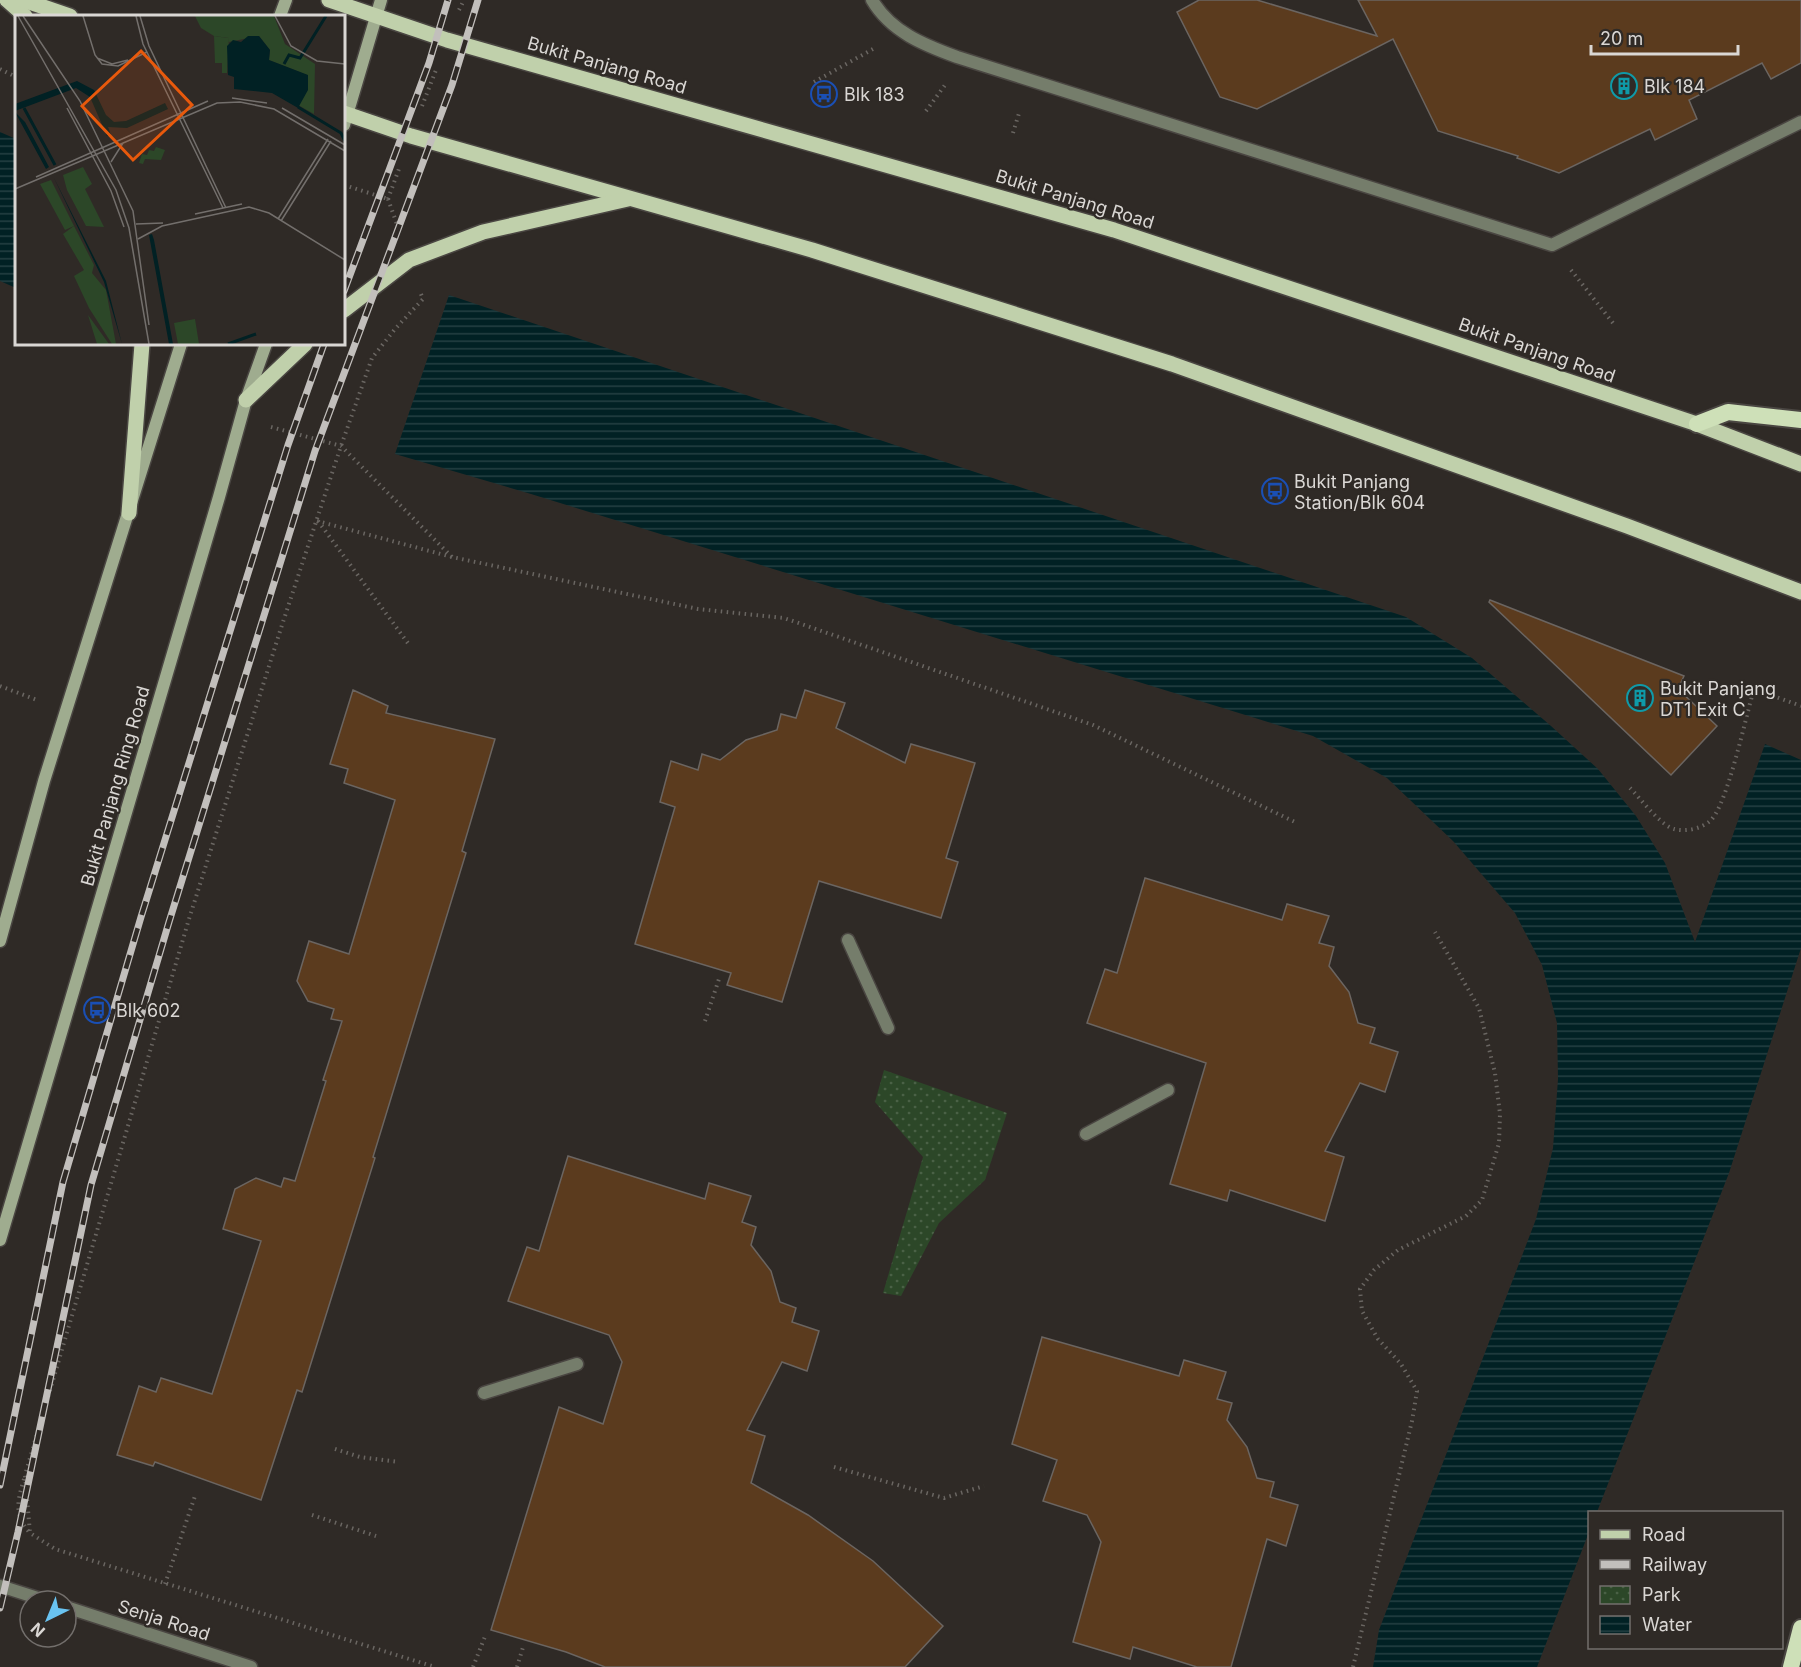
<svg xmlns="http://www.w3.org/2000/svg" width="1801" height="1667" font-family="Inter,sans-serif">
<style>
.park{fill:url(#park-dots)}
.water{fill:url(#water-rules)}
.building{fill:#5b3b1e;stroke:#6b6561;stroke-width:1.5}
.lines{fill:none;stroke-linecap:round;stroke-linejoin:round}
.service-casing{stroke:#4a4642;stroke-width:15}
.tertiary-casing{stroke:#4a4642;stroke-width:15}
.secondary-casing{stroke:#4a4642;stroke-width:15}
.primary-casing{stroke:#4a4642;stroke-width:18}
.trunk-casing{stroke:#4a4642;stroke-width:20}
.path{stroke:#6a6662;stroke-width:4;stroke-dasharray:1.5 4.5;stroke-linecap:butt}
.service{stroke:#757d6b;stroke-width:12}
.tertiary{stroke:#757d6b;stroke-width:12}
.secondary{stroke:#9fac8f;stroke-width:12}
.primary{stroke:#c0d0ab;stroke-width:15}
.trunk{stroke:#cee0b8;stroke-width:16}
.rail-casing{stroke:#c2bfbc;stroke-width:7}
.rail{stroke:#2f2a26;stroke-width:4.5;stroke-dasharray:14;stroke-linecap:butt}
.labels{text-anchor:middle;dominant-baseline:central;stroke-width:4.5;stroke-linejoin:round;paint-order:stroke}
.street-label{font-size:18px;fill:#dad7d4;stroke:#2f2a26}
.poi-label{font-size:18px;fill:#dad7d4;stroke:#2f2a26;text-anchor:start}
.inset-river{fill:none;stroke:#012124;stroke-width:3}
.inset-road{fill:none;stroke:#736f6c;stroke-width:1.5}
.view{fill:#e8590c;fill-opacity:0.15;stroke:#e8590c;stroke-width:3}
.inset-edge{fill:none;stroke:#dad7d4;stroke-width:3}
</style>
<defs>
<pattern id="park-dots" width="8" height="8" patternUnits="userSpaceOnUse" patternTransform="scale(1.5)"><rect width="8" height="8" fill="#2c4728"/><path d="M2 2h.1M6 6h.1" fill="none" stroke="#4a6146" stroke-width="1.8" stroke-linecap="round"/></pattern>
<pattern id="water-rules" width="6" height="5" patternUnits="userSpaceOnUse" patternTransform="scale(1.5)"><rect width="6" height="5" fill="#012124"/><path d="M0 2.5h6" fill="none" stroke="#254043"/></pattern>
</defs>
<rect width="100%" height="100%" fill="#2f2a26"/>
<polygon class="park" points="884,1070 1007,1113 985,1180 939,1223 901,1296 883,1293 923,1157 875,1102"/>
<g class="water">
<polygon points="0,132 16,139 16,288 0,281"/>
<polygon points="449,295 1406,617 1472,658 1551,726 1598,769 1636,816 1665,863 1695,942 1765,744 1801,760 1801,948 1729,1173 1597,1512 1590,1512 1589,1532 1537,1667 1373,1667 1379,1630 1536,1219 1553,1148 1558,1079 1557,1023 1542,965 1515,913 1453,841 1387,778 1313,736 531,494 395,454"/>
</g>
<g class="building">
<polygon points="1199,0 1257,0 1377,36 1358,0 1801,0 1801,63 1771,79 1762,63 1689,100 1697,119 1655,140 1650,129 1559,173 1517,158 1518,156 1438,131 1393,39 1257,109 1220,97 1177,12"/>
<polygon points="1490,600 1684,676 1678,689 1717,726 1671,775 1489,602"/>
<polygon points="353,690 388,706 386,713 495,739 462,851 466,853 373,1157 375,1158 302,1392 297,1390 261,1500 155,1462 153,1466 117,1455 139,1386 156,1392 161,1378 212,1394 261,1241 223,1229 235,1189 256,1178 281,1187 284,1178 295,1181 326,1081 323,1080 342,1021 331,1019 334,1009 308,1001 297,981 309,941 349,954 395,800 344,783 348,769 330,764"/>
<polygon points="805,690 845,703 836,728 905,763 911,744 975,763 946,858 958,862 941,918 819,881 782,1002 727,985 731,973 635,944 675,807 660,802 671,761 698,770 702,754 720,760 746,740 777,730 781,714 796,718"/>
<polygon points="1145,878 1282,920 1287,904 1329,916 1319,943 1334,947 1329,966 1349,992 1358,1023 1375,1028 1370,1043 1398,1052 1385,1092 1360,1083 1325,1151 1344,1157 1325,1221 1230,1190 1227,1201 1170,1184 1206,1063 1087,1023 1105,969 1117,973"/>
<polygon points="568,1156 705,1199 709,1183 751,1196 742,1222 756,1227 751,1245 771,1271 780,1302 796,1308 792,1322 819,1331 807,1371 782,1362 747,1430 765,1436 751,1483 808,1515 873,1561 943,1626 905,1667 605,1667 566,1652 491,1630 559,1407 603,1424 622,1362 609,1335 508,1301 527,1247 539,1251"/>
<polygon points="1042,1337 1179,1376 1184,1360 1226,1372 1217,1399 1232,1403 1227,1420 1247,1447 1257,1478 1274,1482 1270,1497 1298,1505 1286,1546 1267,1539 1231,1667 1197,1667 1133,1647 1130,1659 1073,1642 1101,1542 1087,1515 1043,1501 1057,1460 1012,1444"/>
</g>
<g class="lines">
<defs>
<g id="service">
<path d="M872,0c19,32 52,45 85,57l595,188 249,-123"/>
<polyline points="848,940 888,1028"/>
<polyline points="1086,1134 1168,1090"/>
<polyline points="484,1393 577,1364"/>
</g>
<g id="tertiary">
<polyline points="0,1586 47,1601"/>
<polyline points="66,1607 251,1667"/>
</g>
<g id="secondary">
<polyline points="280,16 286,0"/>
<polyline points="344,125 381,0"/>
<polyline points="0,941 44,781 181,344"/>
<polyline points="0,1240 219,497 246,400 266,344"/>
</g>
<g id="primary">
<polyline points="7,0 25,16"/>
<polyline points="23,0 70,16"/>
<polyline points="329,0 447,40 1114,230 1697,424 1801,464"/>
<polyline points="344,113 411,136 812,250 1172,364 1627,526 1801,592"/>
<polyline points="344,310 409,260 483,232 628,199"/>
<polyline points="246,400 305,344"/>
<polyline points="129,513 142,344"/>
</g>
<g id="trunk">
<polyline points="1697,424 1728,412 1801,420"/>
<polyline points="1791,1667 1801,1628"/>
</g>
</defs>
<use href="#service" class="service-casing"/>
<use href="#tertiary" class="tertiary-casing"/>
<use href="#secondary" class="secondary-casing"/>
<use href="#primary" class="primary-casing"/>
<use href="#trunk" class="trunk-casing"/>
<g class="path">
<polyline points="459,10 464,0"/>
<polyline points="0,69 16,77"/>
<polyline points="814,82 873,49"/>
<polyline points="422,106 436,70"/>
<polyline points="926,111 945,85"/>
<polyline points="1013,133 1020,110"/>
<polyline points="344,185 388,199"/>
<polyline points="388,199 399,230"/>
<polyline points="388,199 400,166"/>
<polyline points="1571,270 1613,323"/>
<polyline points="421,294 423,299 395,329 372,358 341,446 282,625 189,919 25,1475 30,1533 55,1549 435,1667"/>
<polyline points="271,427 341,446 452,557"/>
<polyline points="317,521 452,557 698,609 784,618 1093,725 1297,823"/>
<polyline points="318,521 410,646"/>
<polyline points="0,686 37,700"/>
<path d="M1630,788c11,11 30,37 44,41 11,3 27,0 36,-8 17,-14 36,-106 44,-132l47,17"/>
<polyline points="705,1021 719,979"/>
<polyline points="335,1449 360,1457 399,1462"/>
<polyline points="834,1467 944,1498 984,1486"/>
<path d="M24,1479c-6,21 -11,35 6,54"/>
<polyline points="312,1515 376,1536"/>
<polyline points="165,1584 195,1496"/>
<polyline points="473,1667 486,1634"/>
<polyline points="517,1667 524,1644"/>
<polyline points="1353,1667 1412,1421 1417,1391 1401,1364 1378,1339 1362,1311 1360,1289 1374,1270 1398,1250 1466,1216 1482,1200 1499,1143 1500,1114 1495,1073 1479,1008 1435,932"/>
</g>
<use href="#service" class="service"/>
<use href="#tertiary" class="tertiary"/>
<use href="#secondary" class="secondary"/>
<use href="#primary" class="primary"/>
<use href="#trunk" class="trunk"/>
<defs>
<g id="rail">
<polyline points="344,291 429,63 448,0"/>
<polyline points="0,1485 63,1182 141,917 288,445 324,344"/>
<polyline points="0,1608 18,1532 91,1185 169,922 315,451 452,85 478,0"/>
</g>
</defs>
<use href="#rail" class="rail-casing"/>
<use href="#rail" class="rail"/>
</g>
<defs>
<symbol id="building-ring" viewBox="-11 -11 22 22"><circle r="9.5" fill="#2f2a26" stroke="#0f9aa8" stroke-width="1.5"/><path d="M-4-6H4V6H1V3H-1V6H-4ZM-2.5-4.3h1.7v1.8h-1.7ZM.8-4.3h1.7v1.8H.8ZM-2.5-1h1.7V.8h-1.7ZM.8-1h1.7V.8H.8Z" fill="#0f9aa8"/></symbol>
<symbol id="bus-ring" viewBox="-11 -11 22 22"><circle r="9.5" fill="#2f2a26" stroke="#1a4fb4" stroke-width="1.5"/><path d="M-5-6H5V4H4V6H2V4H-2V6H-4V4H-5ZM-3.5-4V0h7V-4ZM-3.5 1.2v1.5H-2V1.2ZM2 1.2v1.5H3.5V1.2Z" fill="#1a4fb4"/></symbol>
</defs>
<g fill-rule="evenodd">
<use href="#building-ring" x="1609" y="71" width="30" height="30"/>
<use href="#bus-ring" x="809" y="79" width="30" height="30"/>
<use href="#bus-ring" x="1260" y="476" width="30" height="30"/>
<use href="#building-ring" x="1625" y="683" width="30" height="30"/>
<use href="#bus-ring" x="82" y="995" width="30" height="30"/>
</g>
<g class="labels">
<g class="street-label">
<text transform="translate(607 65) rotate(16)">Bukit Panjang Road</text>
<text transform="translate(1075 199) rotate(17)">Bukit Panjang Road</text>
<text transform="translate(1537 350) rotate(19)">Bukit Panjang Road</text>
<text transform="translate(115 786) rotate(-74)">Bukit Panjang Ring Road</text>
<text transform="translate(164 1620) rotate(18)">Senja Road</text>
</g>
<g class="poi-label">
<text x="1644" y="86">Blk 184</text>
<text x="844" y="94">Blk 183</text>
<text x="1294" y="481">Bukit Panjang<tspan x="1294" dy="21">Station/Blk 604</tspan></text>
<text x="1660" y="688">Bukit Panjang<tspan x="1660" dy="21">DT1 Exit C</tspan></text>
<text x="116" y="1010">Blk 602</text>
</g>
</g>
<g transform="translate(15 15)">
<rect width="330" height="330" fill="#2f2a26"/>
<path d="M199,21l15,2 -2,35h-5v-10h-7zM68,152l9,17 -7,5 19,38 -18,-1 -19,-36 -4,-15zM36,165l23,46 -9,4 -25,-46zM73,300l21,29h-12zM180,304l4,25h-21l-4,-21z" fill="#2c4728"/>
<path d="M59,211l20,39 -2,8 14,17 10,54h-4l-23,-36 -15,-32 10,-6 -21,-36z" fill="#2c4728"/>
<path d="M180,1h79l11,28 30,20 -1,50 -16,-9 6,-11 3,-19 -38,-15 1,-10 -11,-14 -30,6v-4l-15,-2 -13,-8zM141,132l9,3 -4,10 -16,-1 -2,5 -4,-1 3,-9 5,1 2,-5 5,1z" fill="#2c4728"/>
<path d="M233,21h11l11,14 -1,10 39,15v15l-10,18 -26,-15 -38,-4v-12l-6,-2 -1,-29 6,-6 8,2zM62,66l17,9 12,25 8,7 12,-1 39,-18 3,6 -41,19 -19,-1 3,8 -4,1 -17,-39 -14,-9 -61,23v-7zM0,97l10,10 24,45 -3,2zM39,163l52,103 16,63 -18,-62zM137,219l2,6 19,104h-4l-20,-109z" fill="#012124"/>
<path class="inset-river" d="M269,49l5,-9 11,3 26,-42M283,92l43,26 4,8M9,93l31,57M213,329l28,-10"/>
<path class="inset-road" d="M3,1l98,174 13,38 20,116M8,1l57,85 53,110 16,114M68,1l12,39 7,9 16,2 29,-14M121,1l7,28 80,164M125,1l9,30 77,162M260,1l16,30 26,15 28,3M82,43l15,6 16,-4M217,83l35,5M52,93l44,83 13,36M267,93l63,37M96,147l12,-19M21,162l172,-76M0,174l202,-86 23,-1 34,7 71,42M180,199l47,-10M263,204l50,-80M266,206l50,-80M121,209l27,-1M123,224l24,-13 87,-19 20,6 76,47"/>
<path class="view" d="M126,36l51,54 -59,55 -51,-54z"/>
<rect width="330" height="330" class="inset-edge"/>
</g>
<rect x="1588" y="1511" width="195" height="138" fill="#2f2a26" stroke="#736f6c" stroke-width="1.5"/>
<rect x="1600" y="1530" width="30" height="9" fill="#c0d0ab" stroke="#736f6c" stroke-width="1.5"/>
<text x="1642" y="1541" font-size="18" fill="#dad7d4">Road</text>
<rect x="1600" y="1560" width="30" height="9" fill="#c2bfbc" stroke="#736f6c" stroke-width="1.5"/>
<text x="1642" y="1571" font-size="18" fill="#dad7d4">Railway</text>
<rect x="1600" y="1586" width="30" height="18" fill="url(#park-dots)" stroke="#736f6c" stroke-width="1.5"/>
<text x="1642" y="1601" font-size="18" fill="#dad7d4">Park</text>
<rect x="1600" y="1616" width="30" height="18" fill="url(#water-rules)" stroke="#736f6c" stroke-width="1.5"/>
<text x="1642" y="1631" font-size="18" fill="#dad7d4">Water</text>
<g transform="translate(48 1619) rotate(223)"><circle r="28" fill="#2f2a26" stroke="#736f6c" stroke-width="1.5"/>
<path d="M0-4.5L10 22L0 15L-10 22Z" fill="#69c3f1"/>
<text y="-9" font-size="16" font-weight="bold" text-anchor="middle" fill="#dad7d4">N</text>
</g>
<path d="M1591 45v9h147v-9" fill="none" stroke="#dad7d4" stroke-width="3"/>
<text x="1600" y="45" font-size="18" fill="#dad7d4" stroke="#2f2a26" stroke-width="4.5" paint-order="stroke">20 m</text>
</svg>
